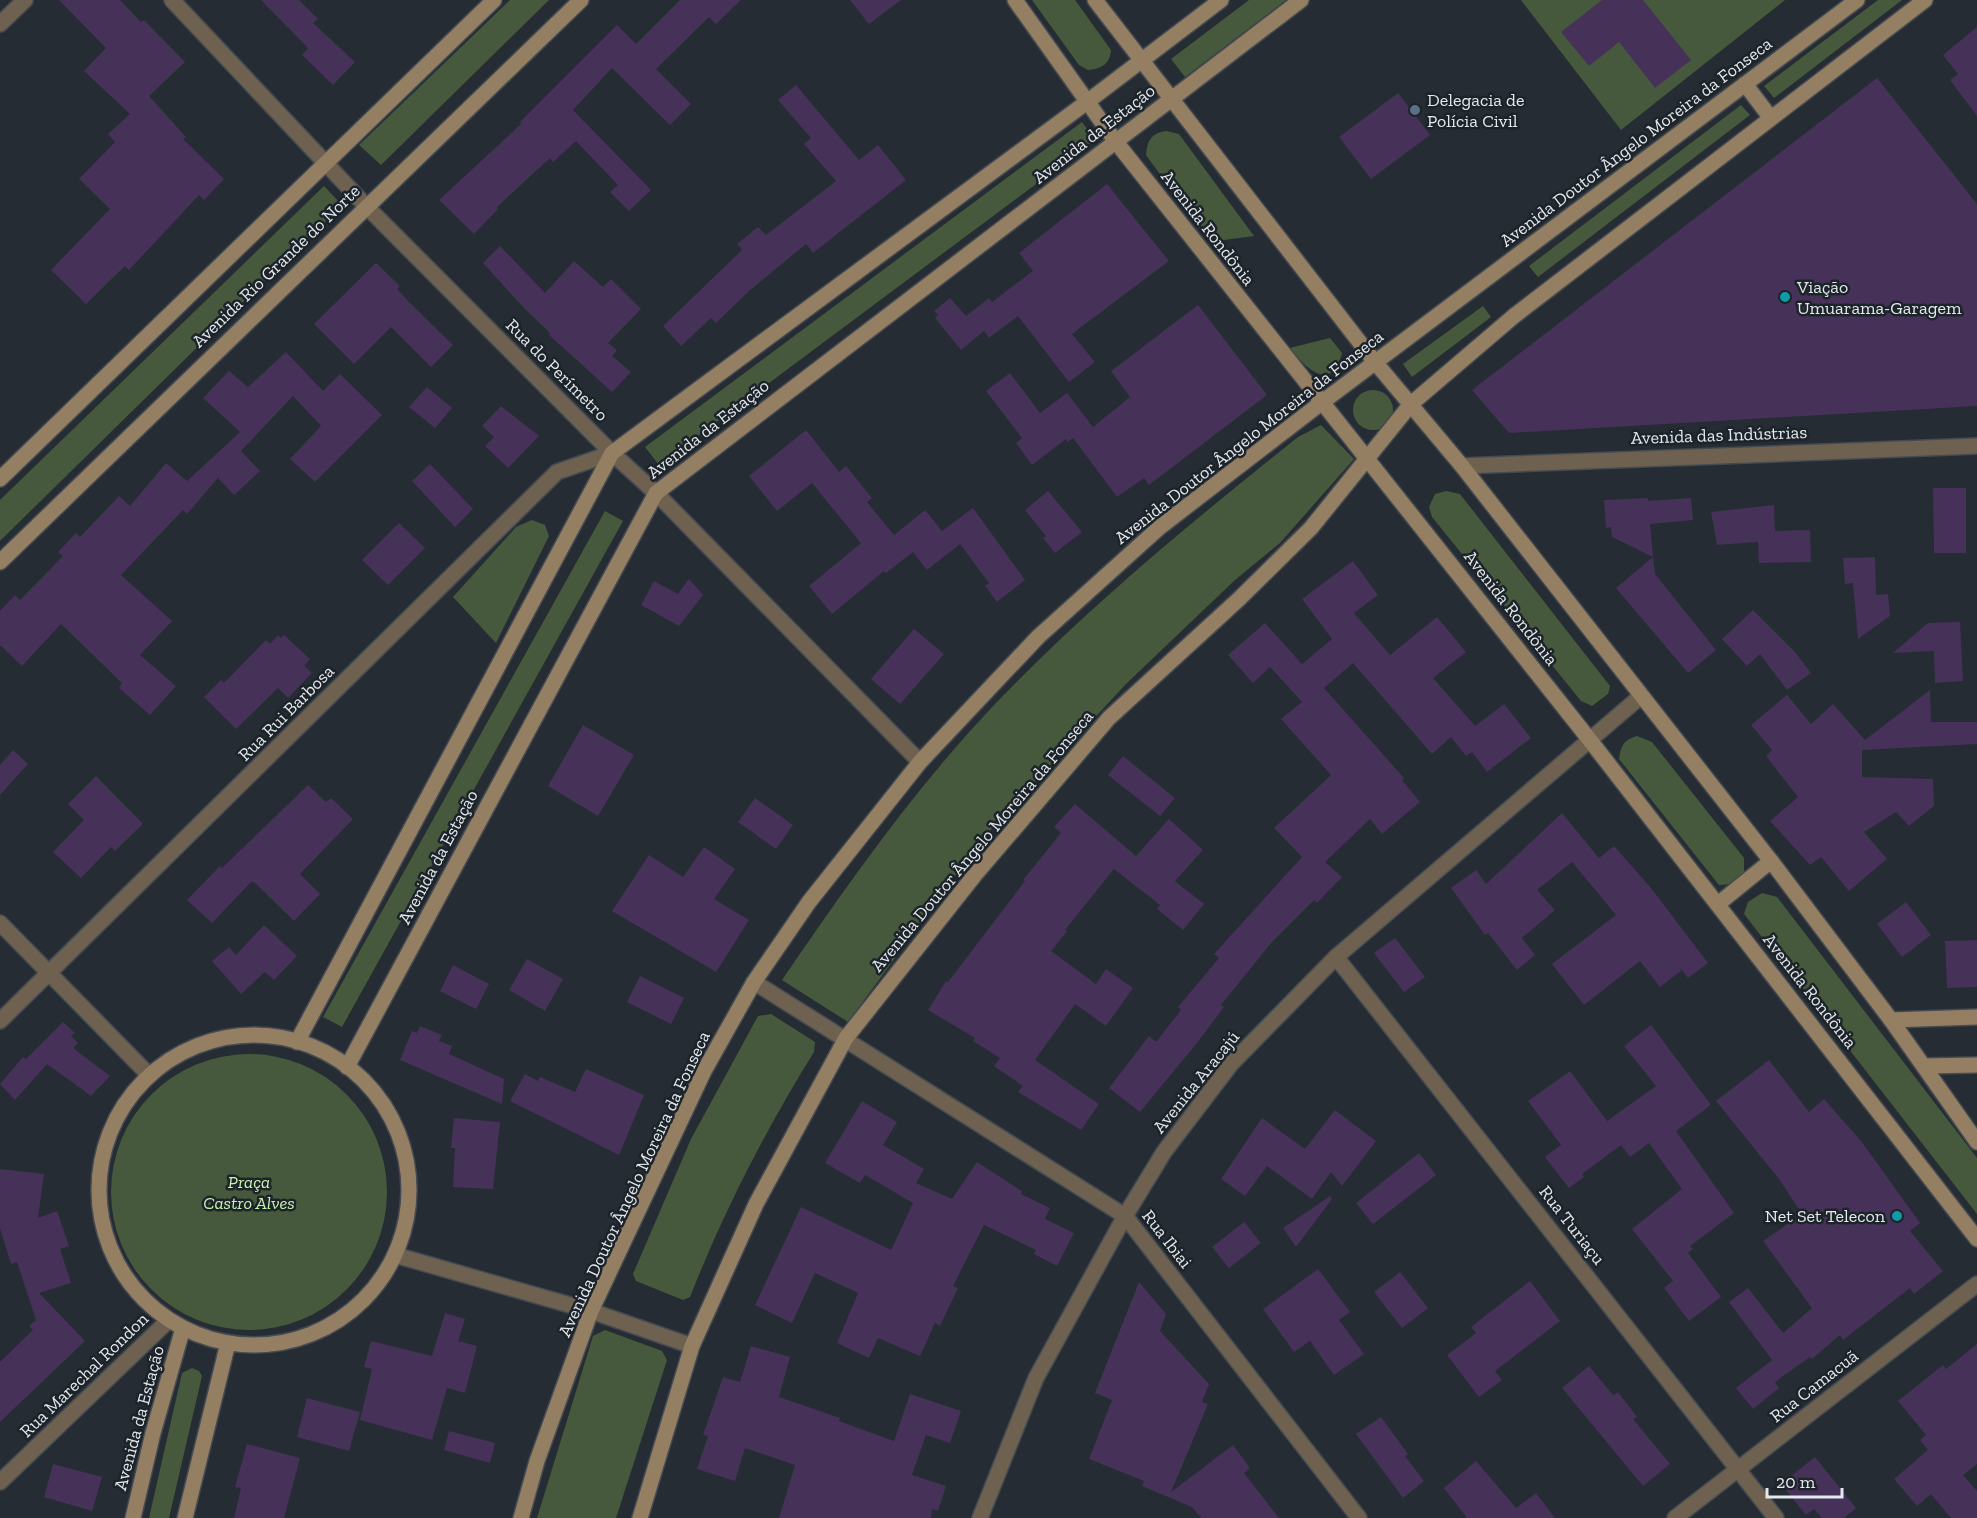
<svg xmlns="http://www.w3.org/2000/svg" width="1977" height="1518" font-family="'Zilla Slab',serif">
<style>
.green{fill:#47593d}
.building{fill:#463159}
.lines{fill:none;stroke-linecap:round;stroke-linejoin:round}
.street-casing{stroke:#444a51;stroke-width:18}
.secondary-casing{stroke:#444a51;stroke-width:18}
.street{stroke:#6f6150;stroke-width:15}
.secondary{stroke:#957f63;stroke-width:15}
.service-dot{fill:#5c6f8a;stroke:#1c2329;stroke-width:2}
.culture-dot{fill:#0f9aa8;stroke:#1c2329;stroke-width:2}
.labels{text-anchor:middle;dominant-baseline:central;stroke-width:5;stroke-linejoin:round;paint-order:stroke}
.poi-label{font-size:18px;fill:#e4e9ee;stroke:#1c2329;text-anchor:start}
.street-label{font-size:18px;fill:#e4e9ee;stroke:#1c2329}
.park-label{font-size:18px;font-style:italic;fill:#c7f4af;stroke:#1c2329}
</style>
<rect width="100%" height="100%" fill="#252c33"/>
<g class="green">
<polygon points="510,0 549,0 381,165 359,145"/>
<path d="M1032,0h43l36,50c-1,14 -10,19 -23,20l-9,-5z"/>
<polygon points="1249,0 1286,0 1185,77 1171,59"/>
<polygon points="1521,0 1785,0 1621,130"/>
<polygon points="1878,0 1902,0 1774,98 1764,86"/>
<polygon points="1741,105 1750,115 1538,277 1529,266"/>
<polygon points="1082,122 1095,140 659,465 645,447"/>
<path d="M1166,131l13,3 75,102 -45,6 -63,-87c1,-15 6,-22 20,-24z"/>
<polygon points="324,186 342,205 0,541 0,500"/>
<polygon points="1483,306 1491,317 1412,377 1403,364"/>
<path d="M1330,338l12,15c-10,41 -37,15 -52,-5z"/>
<circle cx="1373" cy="410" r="20"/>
<path d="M1321,425l33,34 -74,84 -45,37 -109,104 -142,153 -136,185 -66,-42c65,-95 133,-192 213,-276 94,-98 198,-183 303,-267z"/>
<polygon points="1446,491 1460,494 1610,686 1608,694 1592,706 1581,701 1432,517 1429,507 1435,494"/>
<polygon points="605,511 623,521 342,1027 323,1017"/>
<polygon points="532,520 545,525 549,536 496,643 453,597 516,527"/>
<path d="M1637,736l15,6 92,116v16l-13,10 -12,1 -100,-126c2,-14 5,-19 18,-23z"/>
<polygon points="1762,893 1777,897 1977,1158 1977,1214 1744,914 1748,902"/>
<path d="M771,1014l44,28 -1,10c-49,79 -90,159 -124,245l-7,3 -47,-19 -3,-7 58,-135 67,-123z"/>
<circle cx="249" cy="1192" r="138"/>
<polygon points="605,1330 662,1351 667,1360 616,1518 537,1518 593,1336"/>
<polygon points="192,1368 199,1371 202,1376 169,1518 149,1518 182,1373"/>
</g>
<g class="building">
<polygon points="59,0 120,0 141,22 144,20 185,62 149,96 186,137 183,139 224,179 204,200 199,195 129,270 125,266 86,304 51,270 110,209 79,179 115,142 108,134 130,114 84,71 106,48"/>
<polygon points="261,0 299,0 318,19 313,23 355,62 333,85 302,55 308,48"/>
<polygon points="680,0 741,0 716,24 709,17 656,69 691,104 670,125 612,68 573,110 651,190 629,211 610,192 618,185 576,141 553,162 550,158 497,207 498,209 474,234 439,200 522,123 520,122 617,25 636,44"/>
<polygon points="850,0 901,0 869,24"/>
<polygon points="1602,0 1643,0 1691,60 1655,88 1619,42 1589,66 1561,32"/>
<polygon points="1977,27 1977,116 1950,80 1958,74 1943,55"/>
<polygon points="1877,78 1977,204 1977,406 1509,433 1472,390"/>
<polygon points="796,85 859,160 878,145 906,180 813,253 806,244 749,291 716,323 711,318 681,346 663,326 742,250 737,244 758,227 766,235 836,181 804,144 811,138 778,100"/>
<polygon points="1398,93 1430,135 1371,179 1339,137"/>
<polygon points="1107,184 1169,261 1072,334 1095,362 1069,382 1018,316 989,338 984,331 961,350 935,318 938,315 934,311 950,298 966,316 989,298 992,302 1033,271 1019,253"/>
<polygon points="500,246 545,293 574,261 603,287 611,279 641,309 608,343 617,350 612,356 631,372 612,392 549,335 550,333 524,308 483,263"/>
<polygon points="376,263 400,286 397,289 409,302 453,345 431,367 391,327 354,364 314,324"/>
<polygon points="1198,305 1267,395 1149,485 1144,478 1117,497 1073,438 1068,442 1066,439 1032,465 1016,443 1022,438 986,391 1010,373 1040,413 1067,393 1093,427 1130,397 1111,371"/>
<polygon points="286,352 323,391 340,374 382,415 315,482 290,459 321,426 293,396 241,451 260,471 234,495 218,478 187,514 183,510 121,575 172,621 140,655 176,686 150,715 119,688 122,683 61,624 22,666 0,645 0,611 15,595 20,600 63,556 58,552 76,533 80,537 119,496 130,506 166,463 187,481 240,432 203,398 229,371 248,387"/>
<polygon points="427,387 452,408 435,428 409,407"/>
<polygon points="501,406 539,436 508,468 485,446 494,437 482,426"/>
<polygon points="806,430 839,472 846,466 872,498 867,502 894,535 925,510 942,531 973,508 1025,580 997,602 985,586 989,583 960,544 927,570 913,552 886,573 884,571 832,614 809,586 861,543 812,483 777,511 749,476"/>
<polygon points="430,464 473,509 455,527 412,481"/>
<polygon points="1933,488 1966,488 1966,553 1934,553"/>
<polygon points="1048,491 1082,532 1055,553 1043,538 1046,536 1025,510"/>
<polygon points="1648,498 1648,501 1691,498 1693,520 1650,524 1653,557 1612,537 1611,527 1606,528 1604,500"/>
<polygon points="1774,505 1775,531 1810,530 1811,562 1759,563 1758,542 1717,545 1711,512"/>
<polygon points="399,523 425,548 388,585 362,560"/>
<polygon points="1653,557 1655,574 1716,650 1688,673 1616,588"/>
<polygon points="1875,557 1876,595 1888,594 1890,616 1858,639 1853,583 1845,584 1843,558"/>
<polygon points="1353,561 1378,595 1354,613 1390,655 1437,617 1466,652 1433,678 1475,726 1504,704 1531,738 1487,772 1472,752 1466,756 1451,737 1432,754 1353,663 1324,688 1404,778 1402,780 1420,802 1382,834 1370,819 1325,862 1342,877 1317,903 1314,900 1272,942 1221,1005 1224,1007 1197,1043 1140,1112 1109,1088 1149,1036 1156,1042 1181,1010 1178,1007 1219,958 1214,954 1302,857 1274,828 1331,775 1281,719 1302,702 1270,667 1253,683 1228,655 1265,623 1302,664 1332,639 1302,599"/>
<polygon points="689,579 703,595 679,626 641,605 654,581 678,594"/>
<polygon points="1753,610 1795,652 1811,673 1787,690 1760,654 1747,666 1722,639"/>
<polygon points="1960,622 1963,681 1935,683 1934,651 1893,653 1928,623"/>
<polygon points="914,629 944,654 900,704 871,679"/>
<polygon points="278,635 281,638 284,635 310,659 304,666 312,673 288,698 278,688 236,729 204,697 221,680 224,683 266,640 270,644"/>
<polygon points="1930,690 1931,722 1977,722 1977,744 1862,750 1862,777 1933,779 1934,806 1909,826 1896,812 1864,832 1887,859 1849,891 1821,857 1810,865 1770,821 1798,797 1766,756 1772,750 1751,725 1787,695 1811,724 1833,704 1865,740"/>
<polygon points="583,725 634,755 598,816 548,786"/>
<polygon points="13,750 28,764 0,795 0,765"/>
<polygon points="1123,756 1175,798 1160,816 1108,775"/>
<polygon points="96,776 143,824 115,851 111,847 81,878 53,852 84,820 68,804"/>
<polygon points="308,785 326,802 331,798 353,819 300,874 320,894 294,921 254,882 251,882 212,923 187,900 220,866 222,868"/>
<polygon points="755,798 793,825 776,849 738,822"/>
<polygon points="1075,804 1136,856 1169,819 1203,850 1175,881 1204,904 1183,930 1157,909 1160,905 1114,869 1065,930 1067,931 1051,951 1096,984 1106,969 1133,988 1106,1026 1075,1004 1035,1060 1099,1104 1081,1130 1018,1092 1023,1086 994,1066 1000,1058 973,1041 975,1038 928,1010 946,981 948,982 1025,881 1023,880 1061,833 1054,827"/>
<polygon points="1562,813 1599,858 1614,846 1651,888 1708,963 1688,978 1682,970 1660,987 1640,961 1584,1005 1552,964 1616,915 1572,862 1537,890 1555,910 1522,938 1535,955 1517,970 1488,933 1485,935 1451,888 1476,870 1486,884"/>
<polygon points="704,847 735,869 714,899 749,920 716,972 612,911 649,855 683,877"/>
<polygon points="1906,902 1931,935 1902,957 1877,924"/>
<polygon points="264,925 297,956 274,980 265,972 241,994 212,961 229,947 236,955"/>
<polygon points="1395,938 1425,977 1404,992 1374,953"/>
<polygon points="1977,940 1977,987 1947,988 1945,941"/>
<polygon points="527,959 563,979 545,1011 509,990"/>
<polygon points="453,965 489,984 476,1009 440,991"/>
<polygon points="640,976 684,998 671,1024 627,1002"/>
<polygon points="63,1022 75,1033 71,1036 78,1043 73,1048 110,1076 91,1096 47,1064 15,1100 0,1084 23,1057 26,1059"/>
<polygon points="1651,1025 1711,1105 1676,1131 1734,1213 1690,1246 1693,1249 1688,1253 1721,1297 1689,1321 1664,1288 1673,1281 1632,1229 1682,1189 1649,1143 1630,1157 1621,1145 1582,1174 1584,1177 1569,1188 1545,1157 1561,1145 1528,1101 1570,1071 1607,1121 1656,1086 1624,1046"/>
<polygon points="420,1026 442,1035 439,1041 452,1046 449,1054 504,1079 502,1104 400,1060 412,1031 417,1033"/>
<polygon points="1769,1060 1809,1112 1824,1099 1861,1141 1920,1223 1910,1231 1943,1271 1914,1294 1910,1288 1843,1340 1840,1335 1812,1359 1810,1357 1775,1382 1779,1388 1753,1409 1736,1388 1772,1360 1729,1302 1748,1288 1783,1333 1812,1308 1763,1241 1802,1214 1779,1179 1716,1101"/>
<polygon points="586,1069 644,1095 619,1155 510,1101 525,1074 538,1081 540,1077 575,1092"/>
<polygon points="862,1101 897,1122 883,1145 924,1169 916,1183 952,1199 977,1162 1022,1191 1021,1194 1050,1208 1045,1219 1074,1233 1057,1266 1034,1254 1036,1250 984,1225 953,1286 958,1288 940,1326 935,1323 920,1356 878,1338 869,1358 837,1343 858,1293 815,1273 792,1323 755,1305 801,1207 891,1250 913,1203 865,1175 860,1183 825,1163"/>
<polygon points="1335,1110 1376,1141 1342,1186 1331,1172 1312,1199 1267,1166 1245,1196 1221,1179 1262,1118 1305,1149"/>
<polygon points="454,1118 500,1122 493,1189 453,1187 455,1148 451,1148"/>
<polygon points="1419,1153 1436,1175 1373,1224 1356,1203"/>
<polygon points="0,1169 44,1174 38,1218 57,1211 69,1246 60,1249 71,1283 39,1293 85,1341 0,1422 0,1362 33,1330 29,1326 36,1320 17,1262 11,1264 0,1228"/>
<polygon points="1330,1196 1332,1199 1296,1247 1283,1228"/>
<polygon points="1244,1222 1261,1243 1229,1268 1212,1247"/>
<polygon points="1318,1269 1350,1312 1339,1320 1364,1354 1334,1375 1310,1341 1294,1352 1263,1309"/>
<polygon points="1400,1272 1428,1308 1402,1328 1374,1292"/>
<polygon points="1530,1281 1560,1321 1495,1371 1502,1380 1479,1397 1447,1355 1476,1333 1471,1327"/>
<polygon points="1139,1282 1166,1314 1160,1331 1209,1384 1202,1402 1208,1404 1171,1492 1233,1445 1250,1468 1244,1473 1279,1518 1201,1518 1192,1507 1142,1486 1144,1481 1089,1459 1112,1400 1095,1393"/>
<polygon points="445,1313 465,1319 458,1341 477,1346 465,1393 447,1388 432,1440 360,1420 372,1369 364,1367 371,1341 432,1356"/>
<polygon points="1977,1344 1977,1464 1963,1475 1977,1491 1977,1518 1951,1518 1931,1494 1917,1506 1894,1479 1928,1450 1920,1440 1926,1435 1898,1401 1943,1365 1946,1369"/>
<polygon points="751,1346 790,1357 779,1397 840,1418 839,1421 894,1441 910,1394 961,1411 950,1443 926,1435 912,1475 946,1486 938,1511 932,1509 931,1518 779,1518 795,1465 745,1448 735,1481 697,1469 708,1436 703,1435 723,1377 740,1382"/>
<polygon points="1589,1366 1613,1395 1618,1392 1637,1417 1633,1419 1670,1464 1643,1486 1562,1388"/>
<polygon points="307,1398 360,1412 349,1451 297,1437"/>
<polygon points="1381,1417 1408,1454 1405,1456 1424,1481 1403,1498 1356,1434"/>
<polygon points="449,1431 495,1443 490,1463 444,1450"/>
<polygon points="247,1444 300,1458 284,1518 234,1518 241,1488 235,1487"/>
<polygon points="1815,1457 1856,1508 1844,1518 1822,1518 1814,1509 1806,1515 1781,1484"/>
<polygon points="1476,1461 1516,1508 1536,1493 1555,1518 1467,1518 1444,1488"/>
<polygon points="53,1464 102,1477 92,1511 44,1497"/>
</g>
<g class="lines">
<defs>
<g id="street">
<polyline points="172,0 366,206 612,453 656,493 920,762"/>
<polyline points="0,24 25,0"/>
<polyline points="1462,466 1977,446"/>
<polyline points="0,923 149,1075"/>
<polyline points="1336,957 1776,1518"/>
<polyline points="754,982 1125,1216 1359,1518"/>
<polyline points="0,1021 557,472 612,453"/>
<polyline points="395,1255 591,1311 692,1346"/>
<polyline points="0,1482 169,1320"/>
<polyline points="980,1518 1036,1378 1125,1216 1164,1152 1231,1064 1336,957 1640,697"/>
<polyline points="1675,1518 1977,1284"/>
</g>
<g id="secondary">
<polyline points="1015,0 1116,142 1589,739 1977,1239"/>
<polyline points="1095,0 1375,362 1462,466 1771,861 1891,1020 1977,1142"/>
<polyline points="1745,84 1770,117"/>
<polyline points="0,479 494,0"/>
<polyline points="0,562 581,0"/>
<polyline points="1718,904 1771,861"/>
<polyline points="1891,1020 1977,1017"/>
<circle cx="254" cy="1190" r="155"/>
<polyline points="297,1042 612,453 1087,102 1221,0"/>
<polyline points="1924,1066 1977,1065"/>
<polyline points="347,1067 656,493 1301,0"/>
<polyline points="133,1518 153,1433 183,1328"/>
<polyline points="185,1518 228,1343"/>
<polyline points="521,1518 537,1461 591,1311 704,1071 754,982 809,902 920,762 1038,637 1160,527 1321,403 1857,0"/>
<polyline points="640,1518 692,1346 756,1204 846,1038 974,876 1109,718 1239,599 1311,528 1411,404 1514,316 1925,0"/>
</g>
</defs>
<use href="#street" class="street-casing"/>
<use href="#secondary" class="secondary-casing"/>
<use href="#street" class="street"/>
<use href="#secondary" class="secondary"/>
</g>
<circle class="service-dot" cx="1415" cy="110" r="6"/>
<g class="culture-dot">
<circle cx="1785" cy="297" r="6"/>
<circle cx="1897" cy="1216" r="6"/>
</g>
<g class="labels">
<g class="poi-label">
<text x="1427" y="100">Delegacia de<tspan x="1427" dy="21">Polícia Civil</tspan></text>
<text x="1797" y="287">Viação<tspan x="1797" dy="21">Umuarama-Garagem</tspan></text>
<text x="1885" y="1216" text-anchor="end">Net Set Telecon</text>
</g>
<g class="street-label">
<text transform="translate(1094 134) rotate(-38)">Avenida da Estação</text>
<text transform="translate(1636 142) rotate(-37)">Avenida Doutor Ângelo Moreira da Fonseca</text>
<text transform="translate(1208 228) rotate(52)">Avenida Rondônia</text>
<text transform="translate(276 266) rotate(-44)">Avenida Rio Grande do Norte</text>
<text transform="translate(557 370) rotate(45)">Rua do Perímetro</text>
<text transform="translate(708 429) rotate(-38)">Avenida da Estação</text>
<text transform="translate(1719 435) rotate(-2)">Avenida das Indústrias</text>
<text transform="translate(1249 437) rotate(-38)">Avenida Doutor Ângelo Moreira da Fonseca</text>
<text transform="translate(1511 608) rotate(52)">Avenida Rondônia</text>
<text transform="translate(286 713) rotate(-45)">Rua Rui Barbosa</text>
<text transform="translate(982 841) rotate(-50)">Avenida Doutor Ângelo Moreira da Fonseca</text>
<text transform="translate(438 857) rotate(-62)">Avenida da Estação</text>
<text transform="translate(1810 991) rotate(52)">Avenida Rondônia</text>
<text transform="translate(1196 1082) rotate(-51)">Avenida Aracajú</text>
<text transform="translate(634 1184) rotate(-65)">Avenida Doutor Ângelo Moreira da Fonseca</text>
<text transform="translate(1572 1225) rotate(52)">Rua Turiaçu</text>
<text transform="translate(1167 1239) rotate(52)">Rua Ibiai</text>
<text transform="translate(84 1375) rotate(-44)">Rua Marechal Rondon</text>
<text transform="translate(1814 1386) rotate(-38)">Rua Camacuã</text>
<text transform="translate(139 1418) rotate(-75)">Avenida da Estação</text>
</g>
<g class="park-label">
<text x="249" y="1182">Praça<tspan x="249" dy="21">Castro Alves</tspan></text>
</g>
</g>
<path d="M1767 1488v9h75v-9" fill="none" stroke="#e4e9ee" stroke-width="3"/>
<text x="1776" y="1488" font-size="18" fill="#e4e9ee" stroke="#1c2329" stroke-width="4.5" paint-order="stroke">20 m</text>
</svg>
